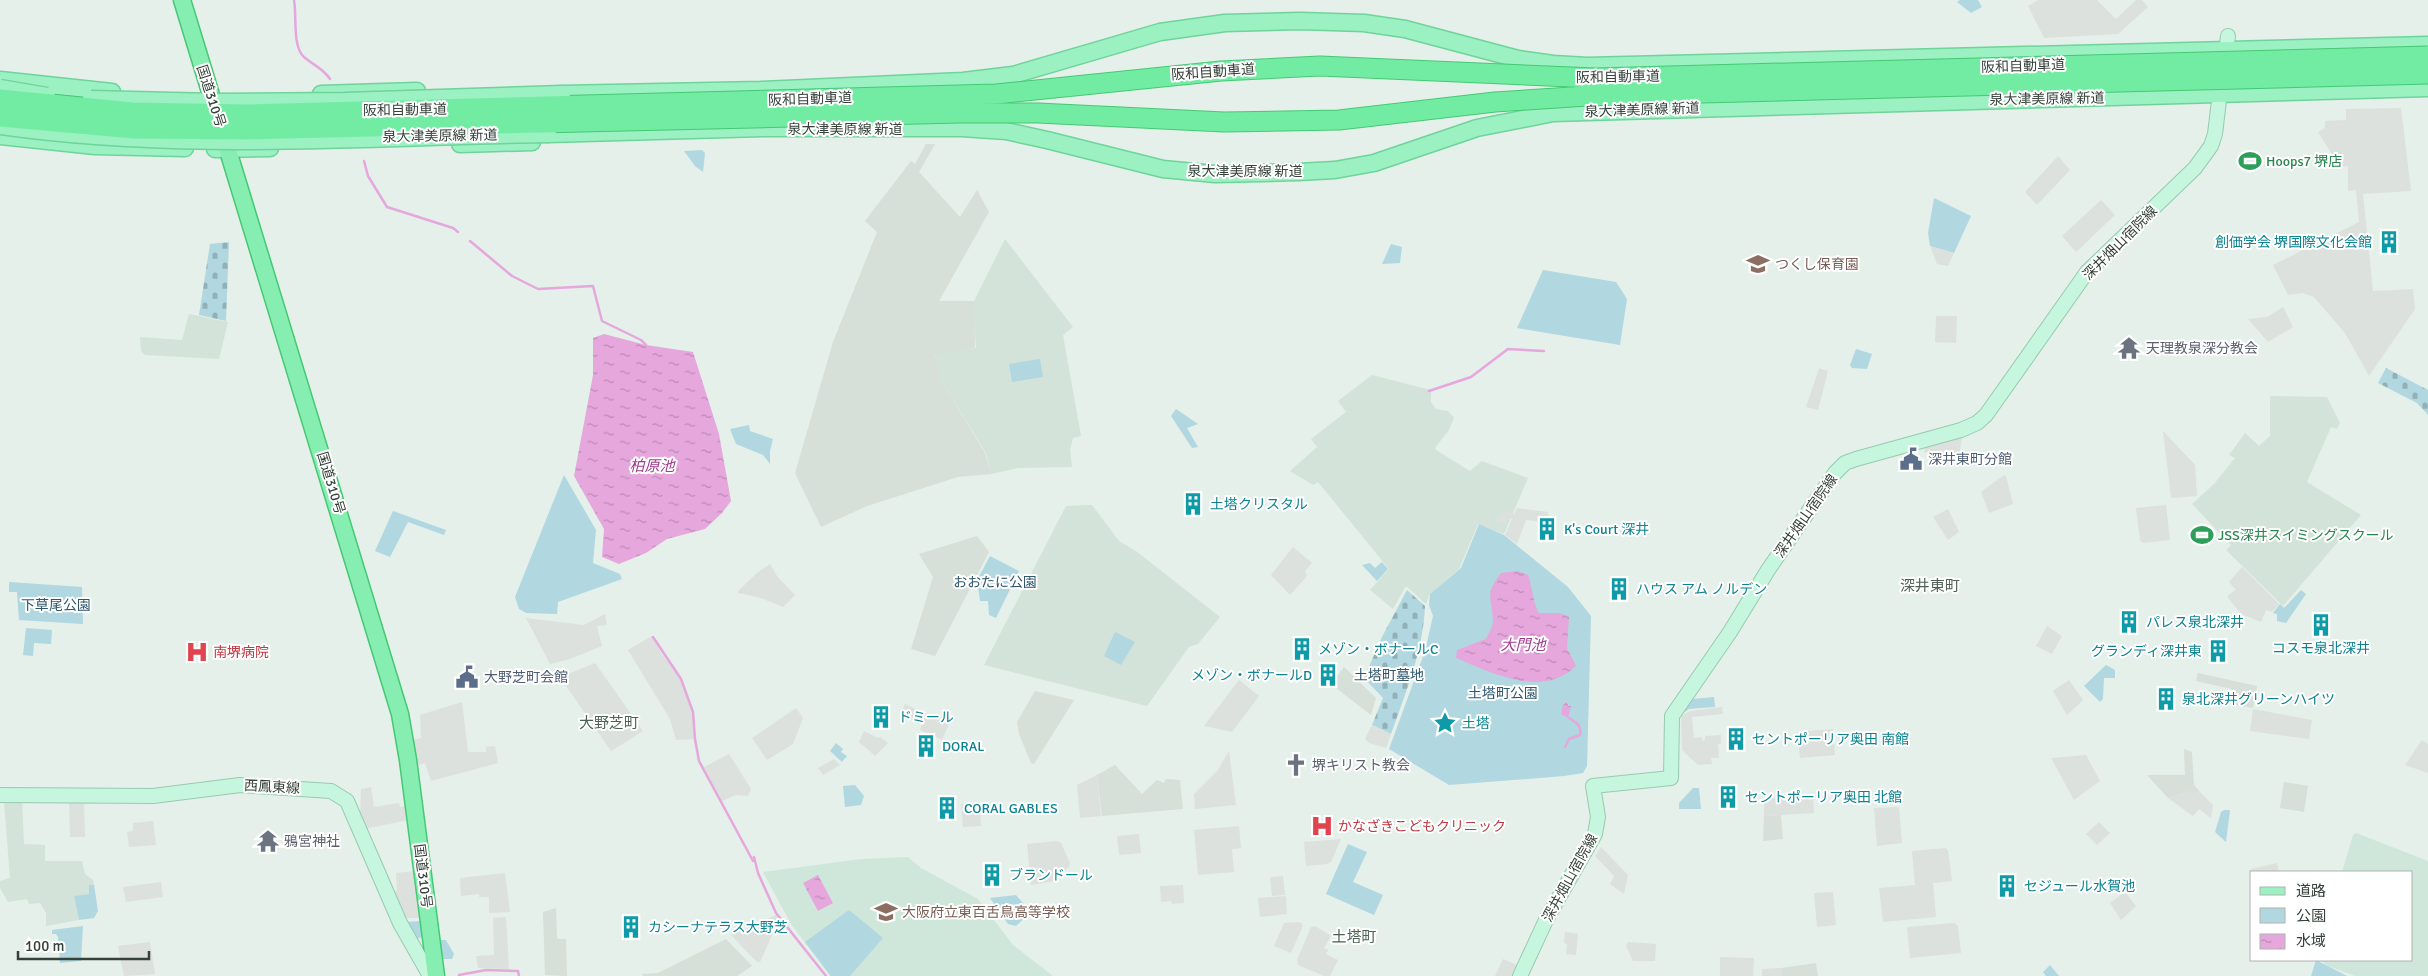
<svg xmlns="http://www.w3.org/2000/svg" width="2428" height="976" font-family="Signika,'Noto Sans JP',sans-serif">
<style>
.residential{fill:#d3e3d9}
.industrial{fill:#d6dfd8}
.education{fill:#cfe7da}
.green{fill:#b1d7e0}
.cemetery{fill:url(#cemetery-stones)}
.parking{fill:#dce1dd}
.water{fill:url(#water-ripples)}
.lines{fill:none;stroke-linecap:round;stroke-linejoin:round}
.stream{stroke:#e6a7dd;stroke-width:2.5}
.secondary-casing{stroke:#98cab0;stroke-width:16}
.primary-casing{stroke:#6ed49a;stroke-width:19}
.trunk-casing{stroke:#45c974;stroke-width:19}
.secondary{stroke:#c6f7de;stroke-width:14}
.primary{stroke:#9bf1c2;stroke-width:16}
.trunk{stroke:#87eeb2;stroke-width:16}
.primary-bridge-casing{stroke:#6ed49a;stroke-width:19;stroke-linecap:butt}
.motorway-bridge-casing{stroke:#45c974;stroke-width:21;stroke-linecap:butt}
.primary-bridge{stroke:#9bf1c2;stroke-width:16}
.motorway-bridge{stroke:#73eca3;stroke-width:19}
.labels{text-anchor:middle;dominant-baseline:central;stroke-width:4;stroke-linejoin:round;paint-order:stroke}
.street-label{font-size:14px;fill:#354139;stroke:#fff}
.leisure-label{font-size:14px;fill:#27864d;stroke:#fff;text-anchor:start}
.culture-label{font-size:14px;fill:#0d838f;stroke:#fff;text-anchor:start}
.education-label{font-size:14px;fill:#785e54;stroke:#fff;text-anchor:start}
.worship-label{font-size:14px;fill:#5b616d;stroke:#fff;text-anchor:start}
.service-label{font-size:14px;fill:#4e5e75;stroke:#fff;text-anchor:start}
.park-label{font-size:14px;fill:#30566b;stroke:#fff}
.health-label{font-size:14px;fill:#be3a42;stroke:#fff;text-anchor:start}
.water-label{font-size:15px;font-style:italic;fill:#9f3c90;stroke:#fff}
.neighbourhood-label{font-size:15px;fill:#4d6254;stroke:#fff}
</style>
<defs>
<pattern id="cemetery-stones" width="16" height="16" patternUnits="userSpaceOnUse" patternTransform="scale(1.25)"><rect width="16" height="16" fill="#b1d7e0"/><path d="M2 7V4a2 2 0 0 1 4 0v3zM10 15v-3a2 2 0 0 1 4 0v3z" fill="#91b0b7"/></pattern>
<pattern id="water-ripples" width="26" height="14" patternUnits="userSpaceOnUse" patternTransform="scale(1.25)"><rect width="26" height="14" fill="#e6a7dd"/><path d="M2 4q2-2 4 0t4 0M15 11q2-2 4 0t4 0" fill="none" stroke="#bb8ab4"/></pattern>
</defs>
<rect width="100%" height="100%" fill="#e4f0e9"/>
<g class="residential">
<polygon points="1005,239 1073,327 1063,335 1081,436 1073,438 1070,450 1072,467 1018,468 991,474 986,453 940,379 938,371 935,353 976,348 973,303"/>
<polygon points="189,314 228,322 219,359 145,355 141,351 140,337 182,340"/>
<polygon points="1372,375 1431,390 1431,402 1436,409 1448,411 1454,418 1449,430 1435,448 1436,450 1470,471 1482,461 1528,478 1504,534 1478,524 1459,569 1429,595 1426,604 1406,586 1393,609 1370,590 1389,569 1318,482 1313,485 1290,471 1317,447 1311,439 1346,412 1338,401"/>
<polygon points="2270,396 2327,397 2340,423 2337,429 2331,427 2307,482 2361,515 2283,606 2226,550 2231,545 2192,504 2214,484 2235,458 2229,455 2245,433 2259,446 2270,436"/>
<polygon points="1092,505 1119,541 1136,551 1220,617 1198,644 1189,647 1147,706 984,665 1066,506"/>
<polygon points="4,801 22,801 24,844 45,845 45,861 82,861 85,874 93,880 94,885 89,885 90,894 74,896 79,920 46,926 46,913 40,903 29,904 27,899 8,902 0,888 0,881 10,878"/>
</g>
<g class="industrial">
<polygon points="926,144 935,144 919,172 960,217 977,190 989,212 939,301 974,301 975,348 935,354 940,379 985,453 991,474 958,477 867,506 821,527 795,473 833,342 877,232 865,221 911,161 915,164"/>
<polygon points="977,536 989,552 935,656 911,649 933,577 919,554"/>
<polygon points="1344,667 1376,698 1371,715 1331,684"/>
<polygon points="2198,673 2257,686 2253,708 2230,704 2232,689 2196,681"/>
<polygon points="1035,691 1074,700 1034,764 1031,763 1019,734 1017,722"/>
<polygon points="2184,749 2192,752 2194,785 2200,792 2191,794 2190,791 2168,798 2147,775 2185,775"/>
<polygon points="1115,765 1142,794 1157,780 1164,783 1166,779 1180,780 1183,809 1102,816 1097,775"/>
<polygon points="2284,782 2308,786 2304,812 2280,808"/>
<polygon points="1781,815 1783,839 1763,841 1764,816"/>
<polygon points="556,908 557,937 558,939 566,939 567,976 545,975 543,912"/>
<polygon points="726,939 752,966 737,976 643,976 642,974 658,973"/>
<polygon points="1816,963 1818,976 1782,976 1781,968"/>
</g>
<g class="education">
<polygon points="2356,833 2428,861 2428,976 2355,976 2328,966 2320,960 2412,960 2412,872 2342,872 2353,835"/>
<polygon points="908,857 921,868 978,899 1013,945 1053,976 830,976 791,924 763,872 861,859"/>
</g>
<g class="green">
<polygon points="1960,0 1978,0 1982,7 1971,13 1957,2"/>
<polygon points="702,150 705,153 703,172 695,166 684,151"/>
<polygon points="1934,198 1971,216 1954,253 1930,246 1928,233"/>
<polygon points="1391,244 1402,247 1400,263 1382,264"/>
<polygon points="1543,270 1616,282 1627,299 1620,345 1517,328"/>
<polygon points="1856,349 1872,354 1867,369 1852,368 1850,365"/>
<polygon points="1040,359 1043,377 1012,382 1009,364"/>
<polygon points="1176,409 1198,424 1187,428 1198,447 1192,448 1171,416"/>
<polygon points="749,425 750,431 773,439 770,451 770,464 763,455 736,444 730,429"/>
<polygon points="564,475 596,530 593,563 620,574 622,579 558,602 557,614 526,613 519,609 515,597"/>
<polygon points="393,511 446,530 444,535 408,522 390,557 375,551"/>
<polygon points="1479,524 1504,535 1568,587 1591,616 1587,766 1583,773 1564,776 1449,785 1389,749 1425,651 1433,616 1429,605 1430,594 1461,568"/>
<polygon points="990,556 1019,571 996,618 989,615 988,601 980,601 977,580"/>
<polygon points="1382,562 1388,569 1377,581 1362,565 1370,563 1375,568"/>
<polygon points="9,582 82,587 83,624 19,620 17,592 9,592"/>
<polygon points="2301,590 2306,594 2286,623 2277,621 2277,614 2273,613 2280,604 2284,608"/>
<polygon points="26,628 52,630 51,644 34,643 33,656 23,655"/>
<polygon points="1115,632 1135,642 1121,665 1104,656"/>
<polygon points="2106,665 2115,670 2115,678 2104,678 2103,699 2100,702 2084,686"/>
<polygon points="1714,697 1715,707 1689,709 1683,713 1692,699"/>
<polygon points="836,743 843,749 841,752 847,756 842,762 830,751"/>
<polygon points="855,785 864,796 861,805 845,807 843,786"/>
<polygon points="1693,788 1699,788 1701,809 1679,809 1679,803"/>
<polygon points="2224,810 2230,810 2226,842 2215,832 2221,812"/>
<polygon points="1348,844 1367,852 1353,882 1383,895 1374,915 1326,894"/>
<polygon points="89,885 94,885 98,911 94,918 79,920 74,896 89,894"/>
<polygon points="1016,895 1031,912 1016,926 1008,924 990,898"/>
<polygon points="849,910 883,938 850,976 831,976 805,942"/>
<polygon points="422,921 424,936 417,939 412,937 404,922"/>
<polygon points="83,926 81,961 60,963 58,937 56,934 52,934 52,930"/>
<polygon points="438,940 446,940 454,954 452,959 441,959"/>
<polygon points="2316,960 2347,976 2311,976"/>
<polygon points="2050,965 2059,976 2046,976 2043,972"/>
</g>
<g class="cemetery">
<polygon points="229,242 226,321 199,315 210,244"/>
<polygon points="2386,368 2428,390 2428,415 2417,403 2378,383"/>
<path d="M1407,590l18,16c-2,45 -19,86 -34,128l-19,-9 11,-27 -19,-20 18,-41z"/>
</g>
<g class="parking">
<polygon points="2038,0 2097,0 2116,19 2136,0 2142,0 2148,7 2118,34 2044,38 2028,6"/>
<polygon points="2401,108 2411,191 2363,194 2373,291 2413,289 2415,309 2369,376 2345,333 2314,297 2303,293 2288,295 2273,265 2359,222 2356,190 2348,191 2348,166 2340,167 2318,132 2325,128 2325,121 2346,120 2346,109"/>
<polygon points="2058,156 2070,170 2037,205 2025,192"/>
<polygon points="2101,200 2115,215 2076,252 2062,236"/>
<polygon points="1930,246 1954,253 1948,266 1937,264"/>
<polygon points="2283,307 2293,327 2268,342 2248,319 2267,317"/>
<polygon points="1936,316 1957,316 1956,343 1935,342"/>
<polygon points="1819,368 1828,371 1818,410 1806,407"/>
<polygon points="2163,431 2195,465 2197,496 2171,498"/>
<polygon points="1962,437 1959,458 1924,452 1925,446"/>
<polygon points="2004,475 2006,476 2013,504 1989,513 1981,492"/>
<polygon points="2166,505 2170,540 2143,543 2140,540 2136,508"/>
<polygon points="1517,508 1548,512 1549,518 1548,521 1544,522 1526,520 1517,544 1505,535 1512,519 1509,519 1507,524 1496,520 1504,510 1514,514"/>
<polygon points="1948,509 1959,532 1948,540 1933,517"/>
<polygon points="1293,547 1312,563 1305,571 1307,576 1290,595 1271,575"/>
<polygon points="770,564 777,576 795,595 783,607 761,598 738,593 739,590 757,573"/>
<polygon points="2242,567 2279,604 2272,612 2266,610 2261,622 2241,614 2227,596 2236,590 2229,582"/>
<polygon points="605,614 607,625 597,626 602,646 570,659 550,664 526,618 584,625"/>
<polygon points="2047,626 2062,636 2052,654 2036,646"/>
<polygon points="652,636 661,653 682,681 693,713 694,739 676,740 670,719 628,650"/>
<polygon points="595,663 643,731 611,751 560,677"/>
<polygon points="1239,680 1259,696 1232,732 1204,726"/>
<polygon points="2069,680 2083,700 2067,715 2053,691"/>
<polygon points="462,702 468,752 486,752 486,747 495,746 498,763 431,781 425,763 416,766 413,740 421,738 420,715"/>
<polygon points="905,704 949,724 942,740 920,730 922,724 909,718 907,720 900,717"/>
<polygon points="1722,707 1723,714 1692,717 1694,738 1702,737 1702,741 1705,740 1705,736 1721,735 1721,744 1718,744 1719,758 1711,758 1712,764 1698,765 1682,750 1681,716 1690,711"/>
<polygon points="796,708 803,718 802,721 793,744 767,760 752,738"/>
<polygon points="2253,709 2312,720 2309,739 2250,731"/>
<polygon points="1372,725 1391,734 1386,748 1369,743 1365,739"/>
<polygon points="1833,729 1835,755 1800,758 1797,732"/>
<polygon points="864,731 878,738 880,737 888,743 875,756 859,742"/>
<polygon points="2422,740 2428,744 2428,773 2405,765"/>
<polygon points="1229,751 1236,805 1195,809 1194,794 1218,770"/>
<polygon points="729,754 751,789 748,796 736,795 722,801 704,767"/>
<polygon points="2086,755 2100,781 2074,800 2051,758"/>
<polygon points="834,759 840,765 823,775 818,768"/>
<polygon points="1097,775 1101,816 1080,818 1077,785"/>
<polygon points="371,787 374,807 399,803 400,807 407,806 409,820 364,829 360,815 361,789"/>
<polygon points="2190,791 2191,794 2200,792 2213,805 2211,818 2199,809 2193,816 2168,798"/>
<polygon points="1813,795 1814,813 1764,816 1764,799"/>
<polygon points="69,802 84,802 85,837 70,837"/>
<polygon points="975,803 975,809 980,808 981,826 963,827 961,804"/>
<polygon points="1899,807 1902,843 1877,846 1874,808"/>
<polygon points="153,821 156,845 129,847 127,832 133,831 133,823"/>
<polygon points="2099,822 2110,833 2097,845 2086,834"/>
<polygon points="1239,826 1241,848 1232,849 1234,872 1198,875 1194,830"/>
<polygon points="1139,834 1141,853 1119,855 1117,836"/>
<polygon points="1341,839 1331,862 1327,864 1306,866 1304,842"/>
<polygon points="1057,841 1061,843 1070,863 1069,867 1055,881 1031,885 1027,844"/>
<polygon points="1601,847 1628,875 1624,894 1610,884 1614,876 1595,856"/>
<polygon points="1945,848 1948,850 1952,881 1933,883 1936,917 1883,922 1879,888 1915,885 1912,851"/>
<polygon points="2277,863 2279,872 2252,872 2251,869"/>
<polygon points="415,871 422,918 403,918 391,892 397,891 396,873"/>
<polygon points="505,873 510,912 489,913 489,897 479,897 479,894 461,896 460,878"/>
<polygon points="1283,876 1285,895 1272,896 1270,877"/>
<polygon points="161,882 163,897 126,902 123,887"/>
<polygon points="1183,885 1184,903 1172,904 1171,901 1161,902 1160,886"/>
<polygon points="1833,892 1836,925 1817,927 1814,893"/>
<polygon points="2125,892 2136,906 2121,920 2110,903"/>
<polygon points="1286,896 1287,914 1260,917 1258,898"/>
<polygon points="776,915 779,920 760,962 757,962 731,935"/>
<polygon points="506,917 509,969 478,968 476,956 494,955 493,918"/>
<polygon points="1300,922 1303,926 1291,953 1274,946 1284,923"/>
<polygon points="1954,923 1958,926 1961,953 1910,958 1907,927"/>
<polygon points="1315,926 1331,936 1324,948 1328,950 1326,954 1338,960 1330,976 1324,976 1298,965 1297,960 1311,927"/>
<polygon points="1565,932 1578,934 1576,955 1566,954 1567,944 1564,943"/>
<polygon points="150,942 155,974 124,976 118,946"/>
<polygon points="1628,942 1656,944 1655,961 1633,961 1626,946"/>
<polygon points="1720,957 1754,958 1753,976 1720,976"/>
<polygon points="1503,959 1520,966 1515,976 1495,976"/>
<polygon points="1781,968 1782,976 1762,976 1762,969"/>
</g>
<g class="water">
<polygon points="604,334 646,345 693,352 719,434 731,501 722,513 705,529 667,539 646,553 619,564 602,557 604,529 574,476 593,375 593,338"/>
<path d="M1518,571l10,4c4,11 6,32 11,38h21l9,4 -2,31 9,18c-34,33 -84,7 -120,-8l1,-8 29,-11c2,-5 7,-12 7,-18 -1,-24 -9,-26 8,-48z"/>
<polygon points="1567,702 1568,706 1571,706 1568,718 1561,714 1563,705"/>
<polygon points="818,875 833,903 818,911 803,883"/>
</g>
<g class="lines">
<g class="stream">
<path d="M294,0c3,14 -2,47 10,57 9,8 19,11 26,22"/>
<polyline points="364,161 368,176 387,207 453,228 458,232"/>
<polyline points="470,241 512,276 538,289 593,286 602,321 641,340 646,345"/>
<polyline points="1429,391 1471,377 1508,349 1544,351"/>
<polyline points="653,637 681,679 693,712 695,739 699,761 753,861"/>
<path d="M1565,747l4,-8 11,-4c2,-9 -4,-13 -11,-17"/>
<polyline points="754,857 758,873 776,913 826,976"/>
<polyline points="459,975 486,970 518,971 519,976"/>
</g>
<defs>
<g id="secondary">
<polyline points="2225,60 2228,36"/>
<polyline points="0,795 153,796 240,785 331,791 347,801 400,923 430,976"/>
<polyline points="1520,976 1546,920 1595,834 1598,817 1593,786 1671,778 1672,716 1730,632 1768,570 1835,473 1845,463 1856,459 1961,430 1977,423 1986,415 2087,272 2195,168 2211,146 2215,134 2221,84"/>
</g>
<g id="primary">
<polyline points="0,80 112,92"/>
<polyline points="321,94 417,91"/>
<polyline points="562,94 761,90 963,81 1013,75 1160,32 1225,23 1300,21 1364,23 1405,29 1518,59 1553,64 1587,66 2428,45"/>
<polyline points="548,134 763,128 962,128 1006,131 1047,140 1163,169 1215,174 1298,172 1335,170 1374,163 1477,128 1553,113 2428,88"/>
<polyline points="0,136 95,146 185,148"/>
<polyline points="460,144 532,142"/>
<polyline points="215,149 270,148"/>
</g>
<polyline id="trunk" points="182,0 400,714 408,760 436,976"/>
</defs>
<use href="#secondary" class="secondary-casing"/>
<use href="#primary" class="primary-casing"/>
<use href="#trunk" class="trunk-casing"/>
<use href="#secondary" class="secondary"/>
<use href="#primary" class="primary"/>
<use href="#trunk" class="trunk"/>
<defs>
<g id="primary-bridge">
<polyline points="0,88 47,96"/>
<polyline points="91,99 214,102 345,101 562,94"/>
<path d="M0,126c181,26 365,11 548,8"/>
</g>
<g id="motorway-bridge">
<polyline points="0,99 132,112 247,114 996,94 1221,71 1320,66 1595,78 2428,56"/>
<polyline points="0,117 134,129 248,130 960,113 1038,113 1224,122 1339,120 1495,102 1587,96 2428,74"/>
</g>
</defs>
<use href="#primary-bridge" class="primary-bridge-casing"/>
<use href="#motorway-bridge" class="motorway-bridge-casing"/>
<use href="#primary-bridge" class="primary-bridge"/>
<use href="#motorway-bridge" class="motorway-bridge"/>
</g>
<defs>
<symbol id="stadium-bare" viewBox="-9 -9 18 18"><path d="M0-5a6.5 5 0 1 0 0 10a6.5 5 0 1 0 0-10ZM-3.5-1.8h7v3.6h-7Z" fill="#2e9e5b" stroke="#fff" stroke-width="2.5" paint-order="stroke"/></symbol>
<symbol id="building-bare" viewBox="-9 -9 18 18"><path d="M-4-6H4V6H1V3H-1V6H-4ZM-2.5-4.3h1.7v1.8h-1.7ZM.8-4.3h1.7v1.8H.8ZM-2.5-1h1.7V.8h-1.7ZM.8-1h1.7V.8H.8Z" fill="#0f9aa8" stroke="#fff" stroke-width="2.5" paint-order="stroke"/></symbol>
<symbol id="school-bare" viewBox="-9 -9 18 18"><path d="M0-5L7-2L0 1L-7-2ZM-4 1L0 2.5L4 1V4Q0 6-4 4Z" fill="#8d6e63" stroke="#fff" stroke-width="2.5" paint-order="stroke"/></symbol>
<symbol id="temple-bare" viewBox="-9 -9 18 18"><path d="M0-6L5-2H3V0L6.5 2.5H4V6H1.5V3h-3V6H-4V2.5H-6.5L-3 0V-2H-5Z" fill="#6b7280" stroke="#fff" stroke-width="2.5" paint-order="stroke"/></symbol>
<symbol id="civic-bare" viewBox="-9 -9 18 18"><path d="M-.6-6.5H3V-4.5H.6V-3L4-1V1h2V6H-6V1h2V-1L-.6-3ZM-1.2 2.5V6h2.4V2.5Z" fill="#5c6f8a" stroke="#fff" stroke-width="2.5" paint-order="stroke"/></symbol>
<symbol id="hospital-bare" viewBox="-9 -9 18 18"><path d="M-5-5h3v3.5h4V-5h3V5h-3V1.5h-4V5h-3Z" fill="#e0444e" stroke="#fff" stroke-width="2.5" paint-order="stroke"/></symbol>
<symbol id="sight-bare" viewBox="-9 -9 18 18"><path d="M0-6L1.8-2.2L6-1.7L2.9 1.2L3.7 5.4L0 3.3L-3.7 5.4L-2.9 1.2L-6-1.7L-1.8-2.2Z" fill="#0f9aa8" stroke="#fff" stroke-width="2.5" paint-order="stroke"/></symbol>
<symbol id="church-bare" viewBox="-9 -9 18 18"><path d="M-1.2-6h2.4v3.5h3.3v2.4h-3.3V6h-2.4V-.1h-3.3v-2.4h3.3Z" fill="#6b7280" stroke="#fff" stroke-width="2.5" paint-order="stroke"/></symbol>
</defs>
<g fill-rule="evenodd">
<use href="#stadium-bare" x="2234" y="145" width="32" height="32"/>
<use href="#building-bare" x="2373" y="226" width="32" height="32"/>
<use href="#school-bare" x="1742" y="248" width="32" height="32"/>
<use href="#temple-bare" x="2113" y="332" width="32" height="32"/>
<use href="#civic-bare" x="1895" y="443" width="32" height="32"/>
<use href="#building-bare" x="1177" y="488" width="32" height="32"/>
<use href="#building-bare" x="1531" y="513" width="32" height="32"/>
<use href="#stadium-bare" x="2186" y="519" width="32" height="32"/>
<use href="#building-bare" x="1603" y="573" width="32" height="32"/>
<use href="#building-bare" x="2113" y="606" width="32" height="32"/>
<use href="#building-bare" x="2305" y="609" width="32" height="32"/>
<use href="#building-bare" x="1286" y="633" width="32" height="32"/>
<use href="#building-bare" x="2202" y="635" width="32" height="32"/>
<use href="#hospital-bare" x="181" y="636" width="32" height="32"/>
<use href="#building-bare" x="1312" y="659" width="32" height="32"/>
<use href="#civic-bare" x="451" y="661" width="32" height="32"/>
<use href="#building-bare" x="2150" y="683" width="32" height="32"/>
<use href="#building-bare" x="865" y="701" width="32" height="32"/>
<use href="#sight-bare" x="1429" y="707" width="32" height="32"/>
<use href="#building-bare" x="1720" y="723" width="32" height="32"/>
<use href="#building-bare" x="910" y="730" width="32" height="32"/>
<use href="#church-bare" x="1280" y="749" width="32" height="32"/>
<use href="#building-bare" x="1712" y="781" width="32" height="32"/>
<use href="#building-bare" x="931" y="792" width="32" height="32"/>
<use href="#hospital-bare" x="1306" y="810" width="32" height="32"/>
<use href="#temple-bare" x="252" y="825" width="32" height="32"/>
<use href="#building-bare" x="976" y="859" width="32" height="32"/>
<use href="#building-bare" x="1991" y="870" width="32" height="32"/>
<use href="#school-bare" x="870" y="896" width="32" height="32"/>
<use href="#building-bare" x="615" y="911" width="32" height="32"/>
</g>
<g class="labels">
<g class="street-label">
<text transform="translate(2023 66) rotate(-2)">阪和自動車道</text>
<text transform="translate(1213 72) rotate(-4)">阪和自動車道</text>
<text transform="translate(1618 77) rotate(-1)">阪和自動車道</text>
<text transform="translate(211 96) rotate(72)">国道310号</text>
<text transform="translate(810 99) rotate(-2)">阪和自動車道</text>
<text transform="translate(2047 99) rotate(-1)">泉大津美原線 新道</text>
<text transform="translate(405 110) rotate(-1)">阪和自動車道</text>
<text transform="translate(1642 110) rotate(-2)">泉大津美原線 新道</text>
<text x="845" y="129">泉大津美原線 新道</text>
<text transform="translate(440 136) rotate(-1)">泉大津美原線 新道</text>
<text x="1245" y="171">泉大津美原線 新道</text>
<text transform="translate(2120 243) rotate(-45)">深井畑山宿院線</text>
<text transform="translate(331 483) rotate(73)">国道310号</text>
<text transform="translate(1806 516) rotate(-55)">深井畑山宿院線</text>
<text transform="translate(272 787) rotate(3)">西鳳東線</text>
<text transform="translate(423 876) rotate(83)">国道310号</text>
<text transform="translate(1570 878) rotate(-61)">深井畑山宿院線</text>
</g>
<g class="leisure-label">
<text x="2266" y="161">Hoops7 堺店</text>
<text x="2218" y="535">JSS深井スイミングスクール</text>
</g>
<g class="culture-label">
<text x="2372" y="242" text-anchor="end">創価学会 堺国際文化会館</text>
<text x="1210" y="504">土塔クリスタル</text>
<text x="1564" y="529">K's Court 深井</text>
<text x="1636" y="589">ハウス アム ノルデン</text>
<text x="2146" y="622">パレス泉北深井</text>
<text x="2321" y="648" text-anchor="middle">コスモ泉北深井</text>
<text x="1318" y="649">メゾン・ボナールC</text>
<text x="2202" y="651" text-anchor="end">グランディ深井東</text>
<text x="1312" y="675" text-anchor="end">メゾン・ボナールD</text>
<text x="2182" y="699">泉北深井グリーンハイツ</text>
<text x="898" y="717">ドミール</text>
<text x="1462" y="723">土塔</text>
<text x="1752" y="739">セントポーリア奥田 南館</text>
<text x="942" y="746">DORAL</text>
<text x="1745" y="797">セントポーリア奥田 北館</text>
<text x="964" y="808">CORAL GABLES</text>
<text x="1009" y="875">ブランドール</text>
<text x="2024" y="886">セジュール水賀池</text>
<text x="648" y="927">カシーナテラス大野芝</text>
</g>
<g class="education-label">
<text x="1775" y="264">つくし保育園</text>
<text x="902" y="912">大阪府立東百舌鳥高等学校</text>
</g>
<g class="worship-label">
<text x="2146" y="348">天理教泉深分教会</text>
<text x="1312" y="765">堺キリスト教会</text>
<text x="284" y="841">鴉宮神社</text>
</g>
<g class="service-label">
<text x="1928" y="459">深井東町分館</text>
<text x="484" y="677">大野芝町会館</text>
</g>
<g class="park-label">
<text x="995" y="582">おおたに公園</text>
<text x="56" y="605">下草尾公園</text>
<text x="1389" y="675">土塔町墓地</text>
<text x="1503" y="693">土塔町公園</text>
</g>
<g class="health-label">
<text x="213" y="652">南堺病院</text>
<text x="1338" y="826">かなざきこどもクリニック</text>
</g>
<g class="water-label">
<text x="652" y="466">柏原池</text>
<text x="1523" y="645">大門池</text>
</g>
<g class="neighbourhood-label">
<text x="1930" y="586">深井東町</text>
<text x="609" y="723">大野芝町</text>
<text x="1354" y="937">土塔町</text>
</g>
</g>
<rect x="2250" y="871" width="162" height="90" fill="#ffffff" stroke="#aeb3b0"/>
<rect x="2260" y="887" width="25" height="8" fill="#9bf1c2" stroke="#aeb3b0"/>
<text x="2296" y="896" font-size="15" fill="#354139">道路</text>
<rect x="2260" y="908" width="25" height="15" fill="#b1d7e0" stroke="#aeb3b0"/>
<text x="2296" y="921" font-size="15" fill="#354139">公園</text>
<rect x="2260" y="934" width="25" height="15" fill="url(#water-ripples)" stroke="#aeb3b0"/>
<text x="2296" y="946" font-size="15" fill="#354139">水域</text>
<path d="M18 951v8h131v-8" fill="none" stroke="#354139" stroke-width="2.5"/>
<text x="25" y="951" font-size="15" fill="#354139" stroke="#ffffff" stroke-width="4" paint-order="stroke">100 m</text>
</svg>
